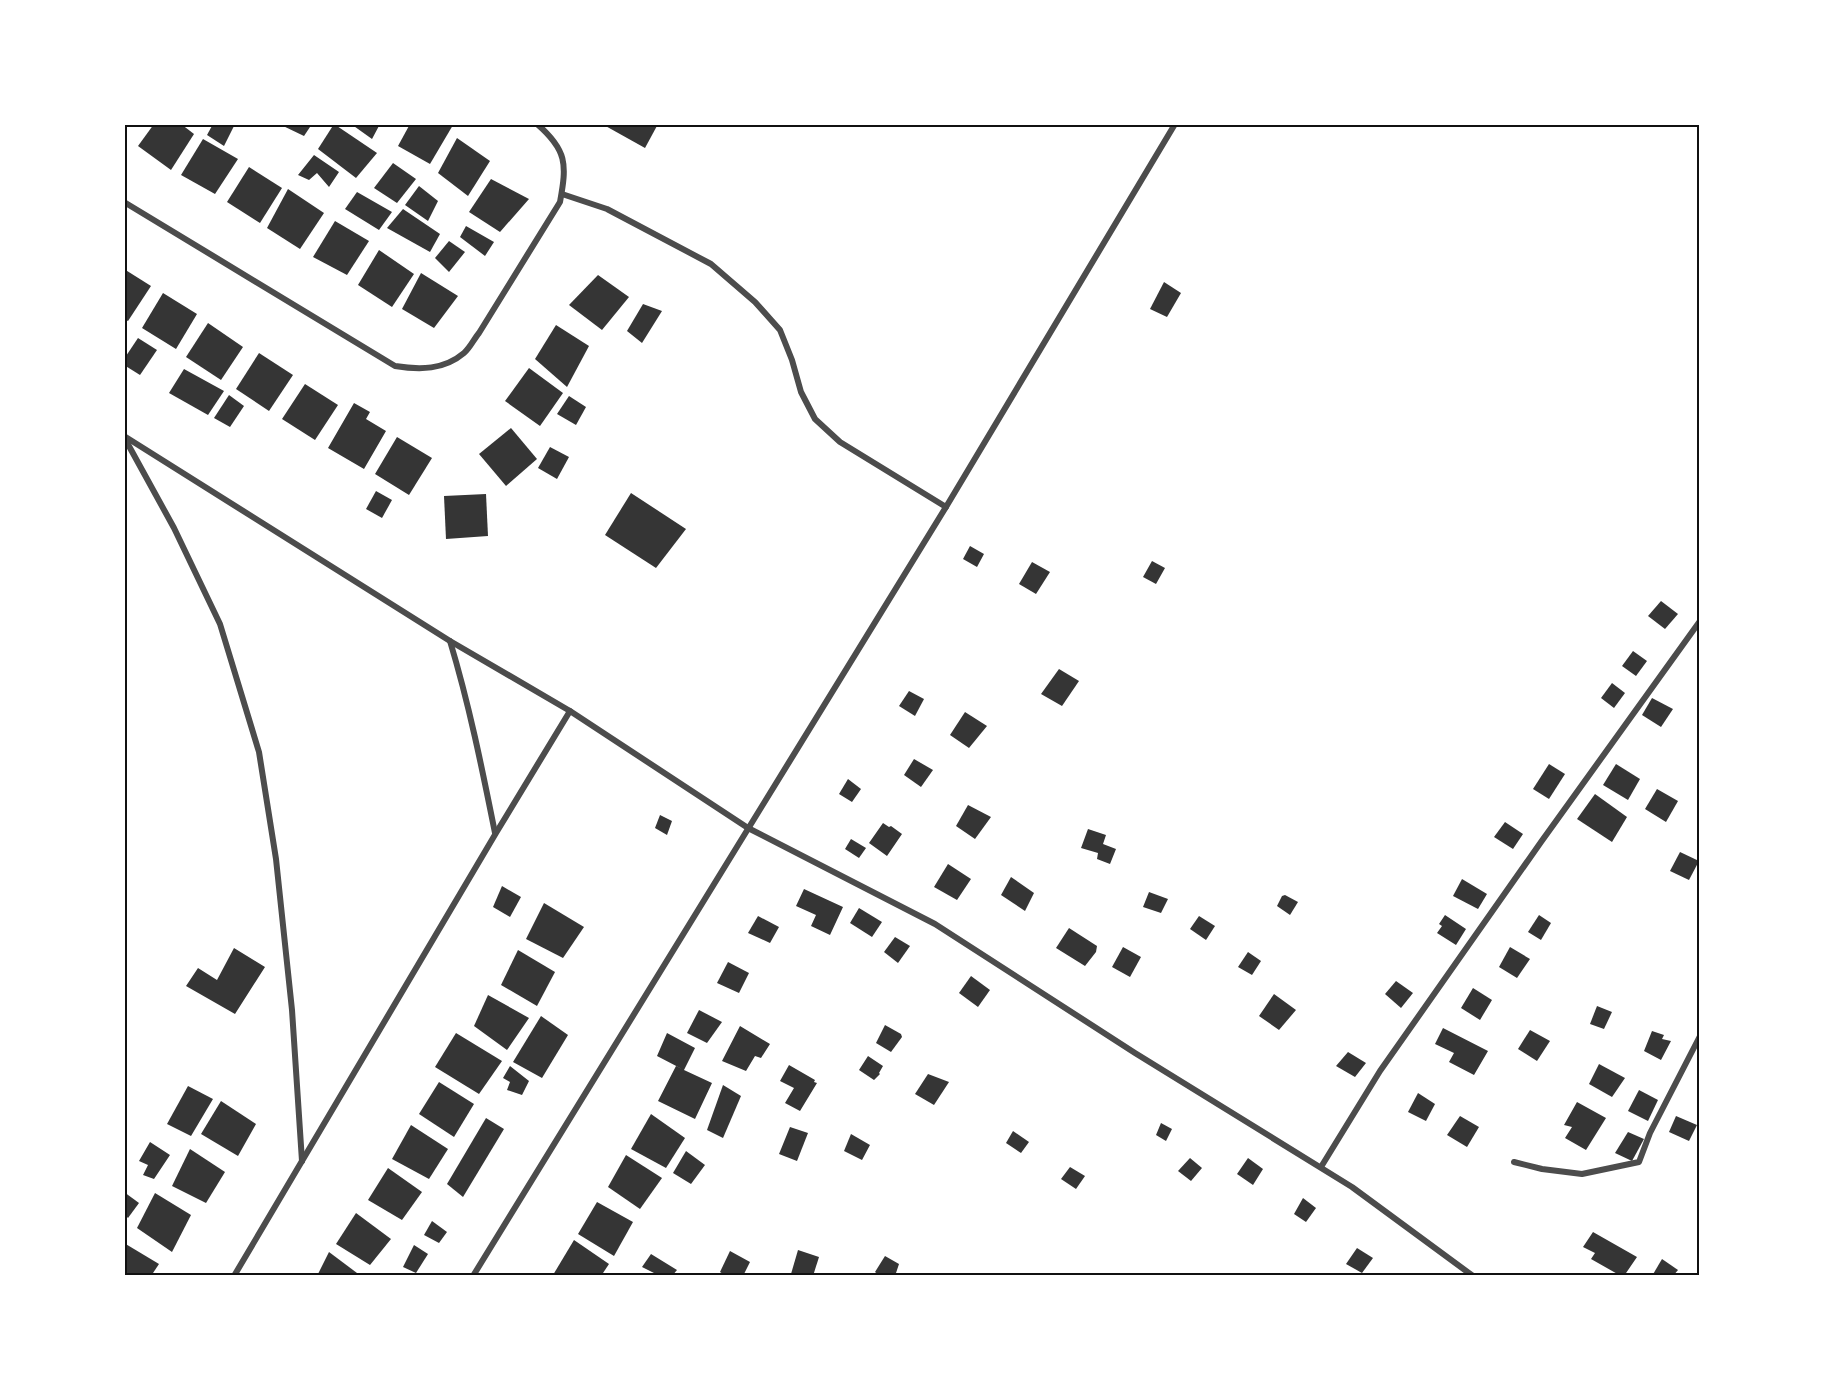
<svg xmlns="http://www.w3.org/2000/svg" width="1824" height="1400" font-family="'Exo 2',sans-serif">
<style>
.building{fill:#353535}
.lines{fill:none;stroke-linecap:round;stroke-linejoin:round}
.minor{stroke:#4c4c4c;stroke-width:6}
.neatline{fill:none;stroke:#111;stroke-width:2}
</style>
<rect width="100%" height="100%" fill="#fff"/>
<g class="building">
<polygon points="154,124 181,124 194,134 171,170 138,146"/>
<polygon points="213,124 235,124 224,146 207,135"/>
<polygon points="279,124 312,124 304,136"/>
<polygon points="334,124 377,153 356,178 318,149"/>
<polygon points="351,124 380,124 372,139"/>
<polygon points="410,124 453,125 430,164 398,146"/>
<polygon points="602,124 658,124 645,148"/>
<polygon points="457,138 490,161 468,196 438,173"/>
<polygon points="203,139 238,159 215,194 181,175"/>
<polygon points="314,155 339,172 329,187 317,173 309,180 298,175"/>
<polygon points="393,163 416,179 397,203 374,188"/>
<polygon points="249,167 282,188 260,223 227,202"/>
<polygon points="491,179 529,199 500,232 469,212"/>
<polygon points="419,186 438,201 428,221 405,205"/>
<polygon points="288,189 324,213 300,249 267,228"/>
<polygon points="357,192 392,212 379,230 345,209"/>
<polygon points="403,209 440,234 430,252 387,228"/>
<polygon points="335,221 369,241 347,275 313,257"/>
<polygon points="466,226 494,242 485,256 460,237"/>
<polygon points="449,241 465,252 449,272 435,258"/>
<polygon points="379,250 414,274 392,307 358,285"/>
<polygon points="124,269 151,286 128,321 124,319"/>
<polygon points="421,273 458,296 434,328 402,309"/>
<polygon points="598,275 629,297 602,330 569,305"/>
<polygon points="1164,282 1181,293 1167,317 1150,309"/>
<polygon points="163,293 197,314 176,349 142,328"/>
<polygon points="643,304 662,311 642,343 627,331"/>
<polygon points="208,323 243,347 221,380 186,357"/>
<polygon points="556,325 589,346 567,387 535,359"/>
<polygon points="138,338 157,350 140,375 124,365 124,359"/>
<polygon points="259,353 293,375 269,411 236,389"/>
<polygon points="529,368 563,393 540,426 505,401"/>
<polygon points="184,369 224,391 208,415 169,393"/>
<polygon points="305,384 338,405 315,440 282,419"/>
<polygon points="229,395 244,406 230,427 214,418"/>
<polygon points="569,396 586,407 576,425 557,414"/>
<polygon points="354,403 370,412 366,419 386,431 364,469 328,448"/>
<polygon points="511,428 537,459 506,486 479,454"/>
<polygon points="397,437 432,458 409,495 375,474"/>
<polygon points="550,447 569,457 557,479 538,468"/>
<polygon points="376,491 392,500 382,518 366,509"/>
<polygon points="631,493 686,529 656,568 605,535"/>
<polygon points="486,494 488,536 446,539 444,496"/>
<polygon points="970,546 984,554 977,567 963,559"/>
<polygon points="1152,561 1165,568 1156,584 1143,577"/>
<polygon points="1032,562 1050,572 1036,594 1019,584"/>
<polygon points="1661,601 1678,614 1665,629 1648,616"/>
<polygon points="1633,651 1647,661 1636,676 1622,666"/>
<polygon points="1059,669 1079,681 1062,706 1041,694"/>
<polygon points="1612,683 1625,693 1614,708 1601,698"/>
<polygon points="909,691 924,699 915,716 899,706"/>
<polygon points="1652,698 1673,709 1661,727 1642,715"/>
<polygon points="965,712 987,726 969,748 950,735"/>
<polygon points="914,759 933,770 921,787 904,775"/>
<polygon points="1549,764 1565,774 1549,799 1533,789"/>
<polygon points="1616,764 1640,779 1628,800 1603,785"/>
<polygon points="848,779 861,789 852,802 839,794"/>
<polygon points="1657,789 1678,801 1666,822 1645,809"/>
<polygon points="1595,794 1627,817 1612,842 1577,819"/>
<polygon points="968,805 991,817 975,839 956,826"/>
<polygon points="660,815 672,821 667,835 655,828"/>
<polygon points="1505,822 1523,834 1513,849 1494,837"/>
<polygon points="883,823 889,827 891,826 902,834 887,856 869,843"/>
<polygon points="1088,829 1106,835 1103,844 1116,849 1110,864 1097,859 1098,853 1081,848"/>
<polygon points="851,839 866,848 859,858 845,849"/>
<polygon points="1680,852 1699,861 1689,880 1670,871"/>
<polygon points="948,864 971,879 957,900 934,887"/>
<polygon points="1011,877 1034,893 1025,911 1001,895"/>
<polygon points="1462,879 1487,894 1478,909 1453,896"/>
<polygon points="502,886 521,897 510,917 493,907"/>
<polygon points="804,889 843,907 830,935 811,926 816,915 796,906"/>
<polygon points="1149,892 1168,899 1161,913 1143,907"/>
<polygon points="1285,895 1298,902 1290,915 1277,906 1282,896"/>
<polygon points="544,903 584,927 563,958 526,939"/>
<polygon points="859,908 882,922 872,937 850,923"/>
<polygon points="1445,915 1466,929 1456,945 1437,933 1442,926 1439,924"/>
<polygon points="1539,915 1551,923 1541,940 1528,932"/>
<polygon points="758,916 779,927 770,943 748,933"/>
<polygon points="1199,916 1215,926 1206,940 1190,929"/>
<polygon points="1069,928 1097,946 1096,952 1085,966 1056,948"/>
<polygon points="895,937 910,946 898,963 884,952"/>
<polygon points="1123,947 1141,957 1130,977 1112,967"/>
<polygon points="1510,947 1530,959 1517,978 1499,967"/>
<polygon points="234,948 265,967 235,1014 186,986 198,968 217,980"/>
<polygon points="518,950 555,972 537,1006 501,985"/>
<polygon points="1248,952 1261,961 1252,975 1238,967"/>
<polygon points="728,962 749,973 739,993 717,983"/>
<polygon points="971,976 990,990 978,1007 959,993"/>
<polygon points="1396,981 1413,993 1401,1008 1385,994"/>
<polygon points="1473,988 1492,1000 1480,1020 1461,1008"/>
<polygon points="1274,994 1296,1010 1279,1030 1259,1016"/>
<polygon points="488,995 529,1018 507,1050 474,1026"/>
<polygon points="1597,1006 1612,1012 1604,1029 1590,1024"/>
<polygon points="699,1010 722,1022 707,1043 687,1033"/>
<polygon points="541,1016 568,1035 542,1078 513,1062"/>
<polygon points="885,1025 901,1034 902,1037 891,1052 876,1043"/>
<polygon points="740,1026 770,1044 761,1058 755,1056 746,1071 722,1061"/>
<polygon points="1443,1028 1488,1051 1474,1075 1449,1062 1454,1053 1435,1044"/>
<polygon points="1530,1030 1550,1041 1537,1061 1518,1049"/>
<polygon points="1652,1031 1664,1035 1662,1039 1671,1041 1661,1060 1644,1051"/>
<polygon points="456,1033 502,1061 479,1094 435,1067"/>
<polygon points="667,1033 695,1048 684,1070 712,1083 695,1119 658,1101 676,1066 682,1069 657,1056"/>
<polygon points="1348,1052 1366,1063 1355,1077 1336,1066"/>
<polygon points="868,1056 883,1066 879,1073 880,1074 874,1080 859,1070"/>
<polygon points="1599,1064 1625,1078 1612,1097 1589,1084"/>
<polygon points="789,1065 815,1080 814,1082 817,1083 800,1111 785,1103 794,1088 780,1081"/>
<polygon points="510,1066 529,1081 522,1095 507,1090 510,1082 503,1078"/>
<polygon points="928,1074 949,1082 934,1105 915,1094"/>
<polygon points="439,1082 474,1104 454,1137 419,1114"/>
<polygon points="723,1085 741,1096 723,1138 707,1130"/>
<polygon points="188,1086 213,1099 191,1136 167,1124"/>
<polygon points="1639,1090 1658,1100 1648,1121 1628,1111"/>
<polygon points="1418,1093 1435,1104 1426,1121 1408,1112"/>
<polygon points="221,1101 256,1124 238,1156 201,1134"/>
<polygon points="1577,1102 1606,1118 1586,1150 1565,1138 1572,1127 1564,1125"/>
<polygon points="651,1114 685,1138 666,1168 631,1149"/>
<polygon points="1460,1116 1479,1127 1467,1147 1447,1135"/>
<polygon points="1676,1116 1697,1125 1689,1141 1669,1132"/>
<polygon points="486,1118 504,1129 463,1197 447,1184"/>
<polygon points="1161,1123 1172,1129 1166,1141 1156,1135"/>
<polygon points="411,1125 448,1149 429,1179 392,1159"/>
<polygon points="790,1127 808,1133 797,1161 779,1154"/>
<polygon points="1013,1131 1029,1142 1021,1153 1006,1143"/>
<polygon points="1628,1132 1644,1139 1632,1161 1615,1153"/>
<polygon points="851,1134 870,1145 862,1160 844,1151"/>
<polygon points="150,1142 170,1155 154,1179 143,1175 148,1165 139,1161"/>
<polygon points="190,1149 225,1172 206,1203 172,1186"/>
<polygon points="686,1151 705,1165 691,1184 673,1173"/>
<polygon points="626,1155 662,1178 640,1209 608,1187"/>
<polygon points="1190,1158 1202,1168 1191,1181 1178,1171"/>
<polygon points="1248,1158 1263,1169 1253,1185 1237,1174"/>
<polygon points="1070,1167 1085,1176 1076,1189 1061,1179"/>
<polygon points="388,1168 422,1192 402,1220 368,1200"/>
<polygon points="124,1192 139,1203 128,1218 124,1214"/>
<polygon points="155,1193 191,1215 172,1252 137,1228"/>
<polygon points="1303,1198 1316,1208 1306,1222 1294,1214"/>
<polygon points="597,1202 633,1222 614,1256 578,1234"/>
<polygon points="356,1213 391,1239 370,1265 336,1244"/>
<polygon points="432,1221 447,1232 439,1243 424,1235"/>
<polygon points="1593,1232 1637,1257 1624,1276 1621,1276 1591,1259 1595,1253 1583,1247"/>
<polygon points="574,1240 609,1264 601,1276 553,1275"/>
<polygon points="124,1243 159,1264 151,1276 124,1276"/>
<polygon points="414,1245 428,1254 416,1273 403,1267"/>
<polygon points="1357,1248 1373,1258 1362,1273 1346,1264"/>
<polygon points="798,1250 819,1257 813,1276 791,1274"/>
<polygon points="730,1251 750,1262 743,1276 726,1276 720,1272"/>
<polygon points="329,1252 361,1276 317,1276"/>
<polygon points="651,1254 677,1270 672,1276 660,1276 642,1267"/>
<polygon points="885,1256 899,1264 895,1276 880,1276 875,1272"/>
<polygon points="1662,1259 1678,1270 1673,1276 1652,1276"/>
</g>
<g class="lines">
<g class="minor">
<polyline points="562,194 607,209 711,264 755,302 780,330 792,360 801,392 815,419 840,442 946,507"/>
<path d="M124,202l271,164c25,4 49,4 69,-13 6,-5 10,-14 15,-20l81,-131c7,-38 7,-52 -23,-78"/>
<polyline points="124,436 450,641 570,711 748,828 935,924 1135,1053 1352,1187 1473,1276"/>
<polyline points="124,437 174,528 220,624 259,752 276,859 292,1010 302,1161"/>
<path d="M450,641c19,63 32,127 45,192"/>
<polyline points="1514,1162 1542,1169 1582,1174 1639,1162 1650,1133 1700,1036"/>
<polyline points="1321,1167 1380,1071 1541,842 1700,621"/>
<polyline points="234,1276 496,833 570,711"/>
<polyline points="473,1276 946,507 1175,124"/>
</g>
</g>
<rect width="1824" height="1400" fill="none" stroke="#ffffff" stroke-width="252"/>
<rect x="126" y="126" width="1572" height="1148" class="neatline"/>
</svg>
